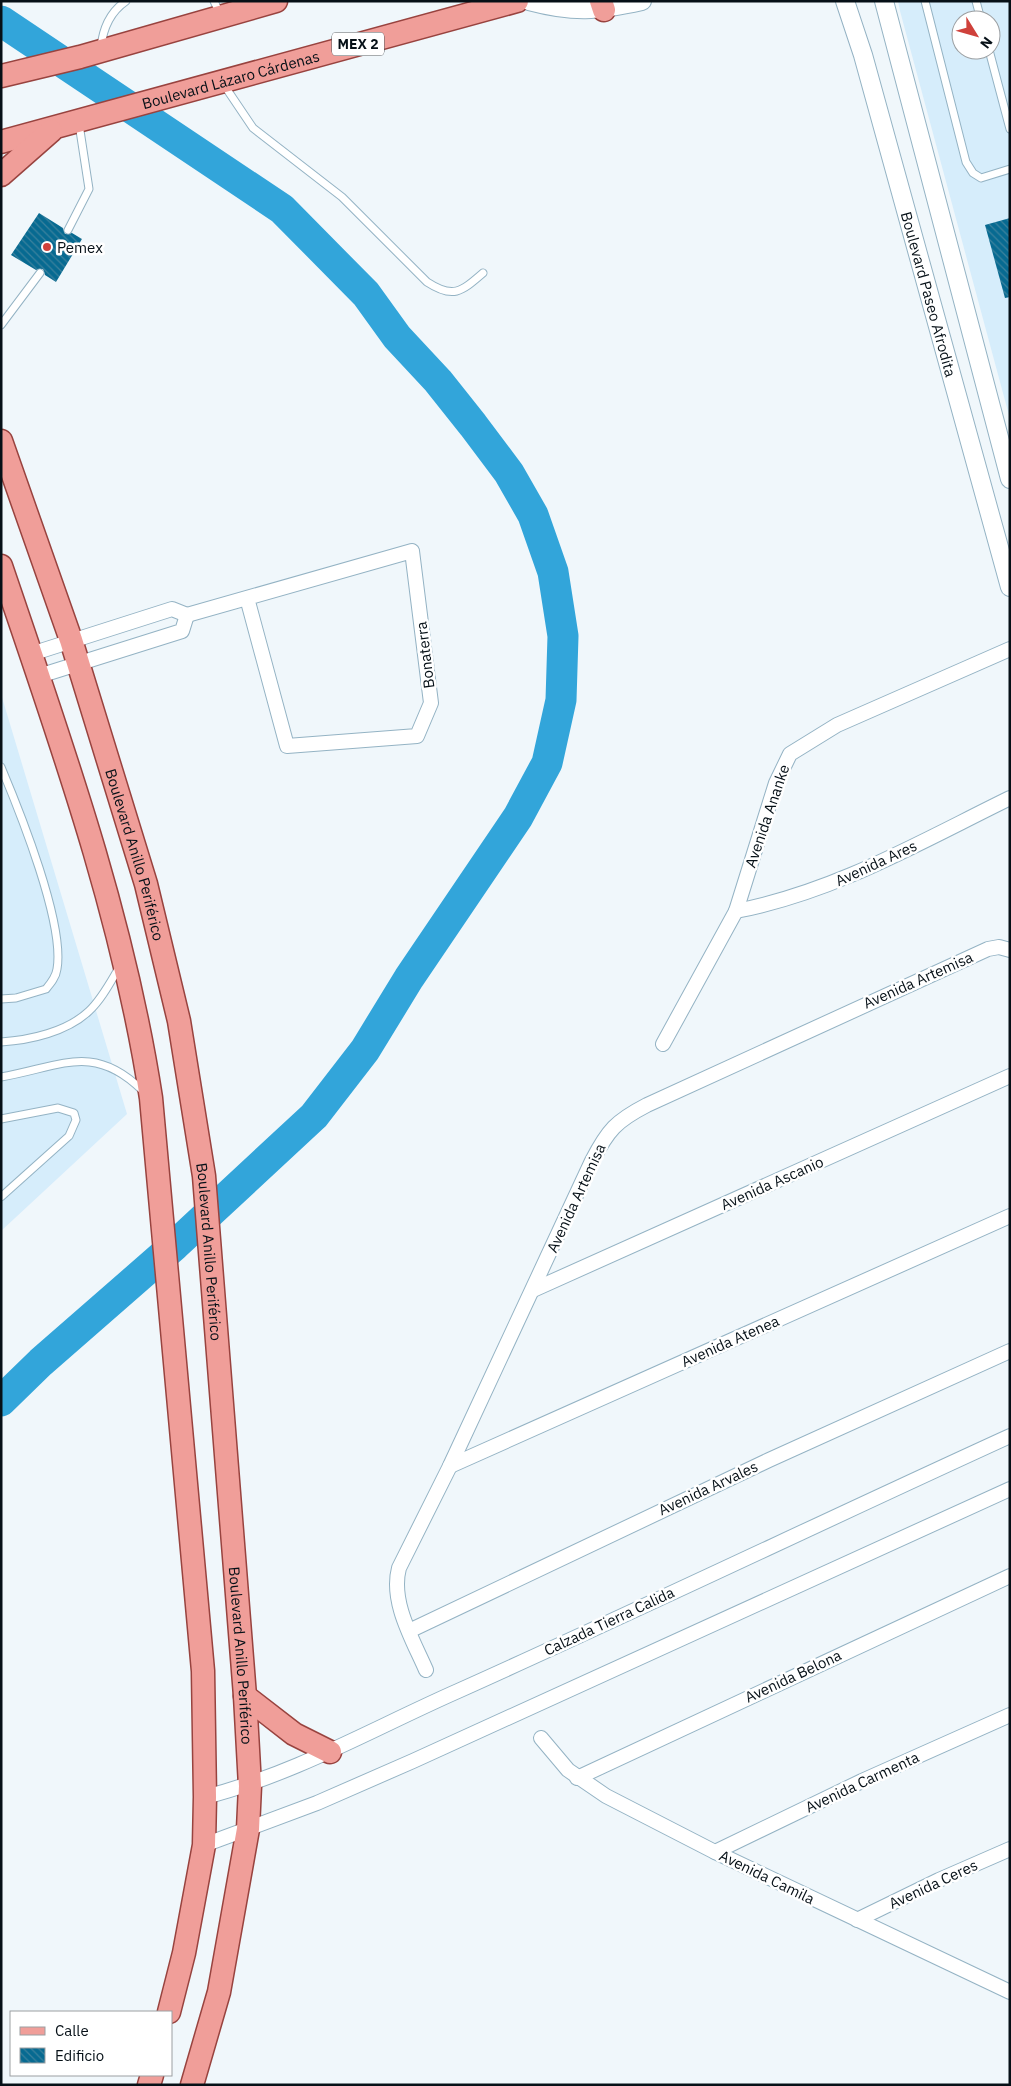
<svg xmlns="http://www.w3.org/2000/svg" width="1011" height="2086" font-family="'IBM Plex Sans',sans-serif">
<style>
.built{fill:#d6edfb;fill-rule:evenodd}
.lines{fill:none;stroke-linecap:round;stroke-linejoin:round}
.river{stroke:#32a5da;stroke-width:31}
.building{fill:url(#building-back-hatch)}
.service-casing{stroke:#94b3c4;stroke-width:9}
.minor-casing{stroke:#94b3c4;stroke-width:16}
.tertiary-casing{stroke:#94b3c4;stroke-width:20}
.primary-casing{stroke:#98433f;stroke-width:25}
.service{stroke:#fff;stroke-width:7}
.minor{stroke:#fff;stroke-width:14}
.tertiary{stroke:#fff;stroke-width:18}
.primary{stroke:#f09e99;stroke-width:22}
.poi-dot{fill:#cf413b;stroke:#fff;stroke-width:2}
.labels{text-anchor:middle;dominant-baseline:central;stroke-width:5;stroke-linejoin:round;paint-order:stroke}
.shield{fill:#fff;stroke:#51585d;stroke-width:1}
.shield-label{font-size:14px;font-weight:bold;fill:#061017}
.street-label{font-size:15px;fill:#061017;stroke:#fff}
.poi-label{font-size:15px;fill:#061017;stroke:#fff;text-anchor:start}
</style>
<defs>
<pattern id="building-back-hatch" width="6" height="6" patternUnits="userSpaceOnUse" patternTransform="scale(1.25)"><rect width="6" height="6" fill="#076a91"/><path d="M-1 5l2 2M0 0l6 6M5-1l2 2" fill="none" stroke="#3b819d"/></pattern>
</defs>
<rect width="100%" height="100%" fill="#f0f7fb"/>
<g class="built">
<path d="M898,1h112v418l-110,-408zM961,20h30v30h-30z"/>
<polygon points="1,694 127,1114 1,1231"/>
</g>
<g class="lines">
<polyline class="river" points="1,21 282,209 366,294 397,337 438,381 473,425 509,473 533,515 553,572 563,636 561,700 547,763 518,817 409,978 365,1050 314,1116 175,1245 41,1362 1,1401"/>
</g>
<g class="building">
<polygon points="39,213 63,228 65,234 72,233 82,239 56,282 45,275 43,269 36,270 11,255"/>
<polygon points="1010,218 1010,297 1005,298 985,225"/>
</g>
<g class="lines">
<defs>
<g id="service">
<polyline points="214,1 220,14"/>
<polyline points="925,1 966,162 973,173 981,178 1010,169"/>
<polyline points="976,1 981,20"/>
<path d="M101,47c2,-19 9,-35 25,-46"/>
<polyline points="989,50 1010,129"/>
<path d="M224,85l29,43 89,69 85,85c26,17 34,10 56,-9"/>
<polyline points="68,230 89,189 79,124"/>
<polyline points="1,325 40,273"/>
<path d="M1,767c19,45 64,157 56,202 -1,8 -6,14 -11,20l-30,9 -15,1"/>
<path d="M1,1042c29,-2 66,-10 88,-31 13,-12 22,-30 31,-45"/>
<path d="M1,1077c59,-10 92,-35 141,13"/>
<polyline points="1,1119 58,1108 74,1113 76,1120 69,1136 1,1197"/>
</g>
<g id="minor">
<polyline points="187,615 412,551 431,703 417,736 287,746 247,598"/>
<polyline points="31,654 172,609 187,615"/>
<polyline points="39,676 182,631 187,615"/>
<path d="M736,911c99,-19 184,-69 274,-113"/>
<polyline points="663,1044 736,911 776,783 790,754 837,725 1010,649"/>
<polyline points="533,1290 1010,1076"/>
<polyline points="450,1466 1010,1216"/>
<polyline points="409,1631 769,1460 1010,1351"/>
<path d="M426,1670c-13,-30 -36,-68 -27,-102l51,-102 142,-305c16,-31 24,-40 55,-56l341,-156 11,-2 11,3"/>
<polyline points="541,1738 568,1770 606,1796 715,1852 1010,1992"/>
<polyline points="577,1778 1010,1576"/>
<path d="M205,1797c90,-23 169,-69 253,-106 185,-83 368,-171 552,-255"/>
<polyline points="204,1845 317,1803 413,1761 1010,1489"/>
<polyline points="715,1852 862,1781 1010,1715"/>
<polyline points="857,1920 939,1880 1010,1849"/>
</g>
<g id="tertiary">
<path d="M529,1c45,12 68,10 113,0"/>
<path id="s1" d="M845,1l18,54 147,532"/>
<polyline points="884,1 1010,479"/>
</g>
<g id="primary">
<polyline points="601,1 604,10"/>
<polyline points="1,76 80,57 276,1"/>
<path id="s2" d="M1,142l516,-141"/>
<polyline points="1,175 51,131"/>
<path id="s3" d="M1,441l70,199 75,244 33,137 25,155 41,520 5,90 -2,43 -29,163 -27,93"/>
<path d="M1,566c59,174 122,349 150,532l52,573 2,126 -1,48 -20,108 -15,59"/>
<polyline points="245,1696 294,1734 330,1752"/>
<polyline points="149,2085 152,2075"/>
</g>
</defs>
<use href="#service" class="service-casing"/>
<use href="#minor" class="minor-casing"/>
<use href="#tertiary" class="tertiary-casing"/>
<use href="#primary" class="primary-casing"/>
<use href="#service" class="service"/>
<use href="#minor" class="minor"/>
<use href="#tertiary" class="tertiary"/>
<use href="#primary" class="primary"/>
</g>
<circle class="poi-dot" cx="47" cy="247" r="5"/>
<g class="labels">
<rect class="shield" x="332" y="32.5" width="52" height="23" rx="4"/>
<g class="shield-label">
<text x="358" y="44">MEX 2</text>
</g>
<g class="street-label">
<text stroke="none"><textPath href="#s2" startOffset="238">Boulevard Lázaro Cárdenas</textPath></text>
<text stroke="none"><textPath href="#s1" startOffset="305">Boulevard Paseo Afrodita</textPath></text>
<text transform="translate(425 655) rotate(-97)">Bonaterra</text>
<text transform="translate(767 816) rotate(-71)">Avenida Ananke</text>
<text stroke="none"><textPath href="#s3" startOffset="435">Boulevard Anillo Periférico</textPath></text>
<text transform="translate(876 863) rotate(-25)">Avenida Ares</text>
<text transform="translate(918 980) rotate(-24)">Avenida Artemisa</text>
<text transform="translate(772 1183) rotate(-24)">Avenida Ascanio</text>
<text transform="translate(576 1198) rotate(-65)">Avenida Artemisa</text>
<text stroke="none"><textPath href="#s3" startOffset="840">Boulevard Anillo Periférico</textPath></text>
<text transform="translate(730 1341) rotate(-24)">Avenida Atenea</text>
<text transform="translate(708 1488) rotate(-25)">Avenida Arvales</text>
<text transform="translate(609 1621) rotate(-25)">Calzada Tierra Calida</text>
<text stroke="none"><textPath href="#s3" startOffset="1245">Boulevard Anillo Periférico</textPath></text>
<text transform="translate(793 1676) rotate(-25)">Avenida Belona</text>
<text transform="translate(862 1782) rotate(-25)">Avenida Carmenta</text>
<text transform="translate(767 1877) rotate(26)">Avenida Camila</text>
<text transform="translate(933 1884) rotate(-25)">Avenida Ceres</text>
</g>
<g class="poi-label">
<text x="57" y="247">Pemex</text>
</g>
</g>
<rect width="1011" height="2086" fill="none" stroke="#061017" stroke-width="5"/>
<rect x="10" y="2011" width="162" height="65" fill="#ffffff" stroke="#9b9fa2"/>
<rect x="20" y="2027" width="25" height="8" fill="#f09e99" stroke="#9b9fa2"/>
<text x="55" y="2036" font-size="15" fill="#061017">Calle</text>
<rect x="20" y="2048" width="25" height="15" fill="url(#building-back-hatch)" stroke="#9b9fa2"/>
<text x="55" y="2061" font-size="15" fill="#061017">Edificio</text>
<g transform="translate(976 35) rotate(127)"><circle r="24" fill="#ffffff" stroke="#9b9fa2"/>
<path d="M0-4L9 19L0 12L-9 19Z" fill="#cf413b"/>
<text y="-8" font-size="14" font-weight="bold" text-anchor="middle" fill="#061017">N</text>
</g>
</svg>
